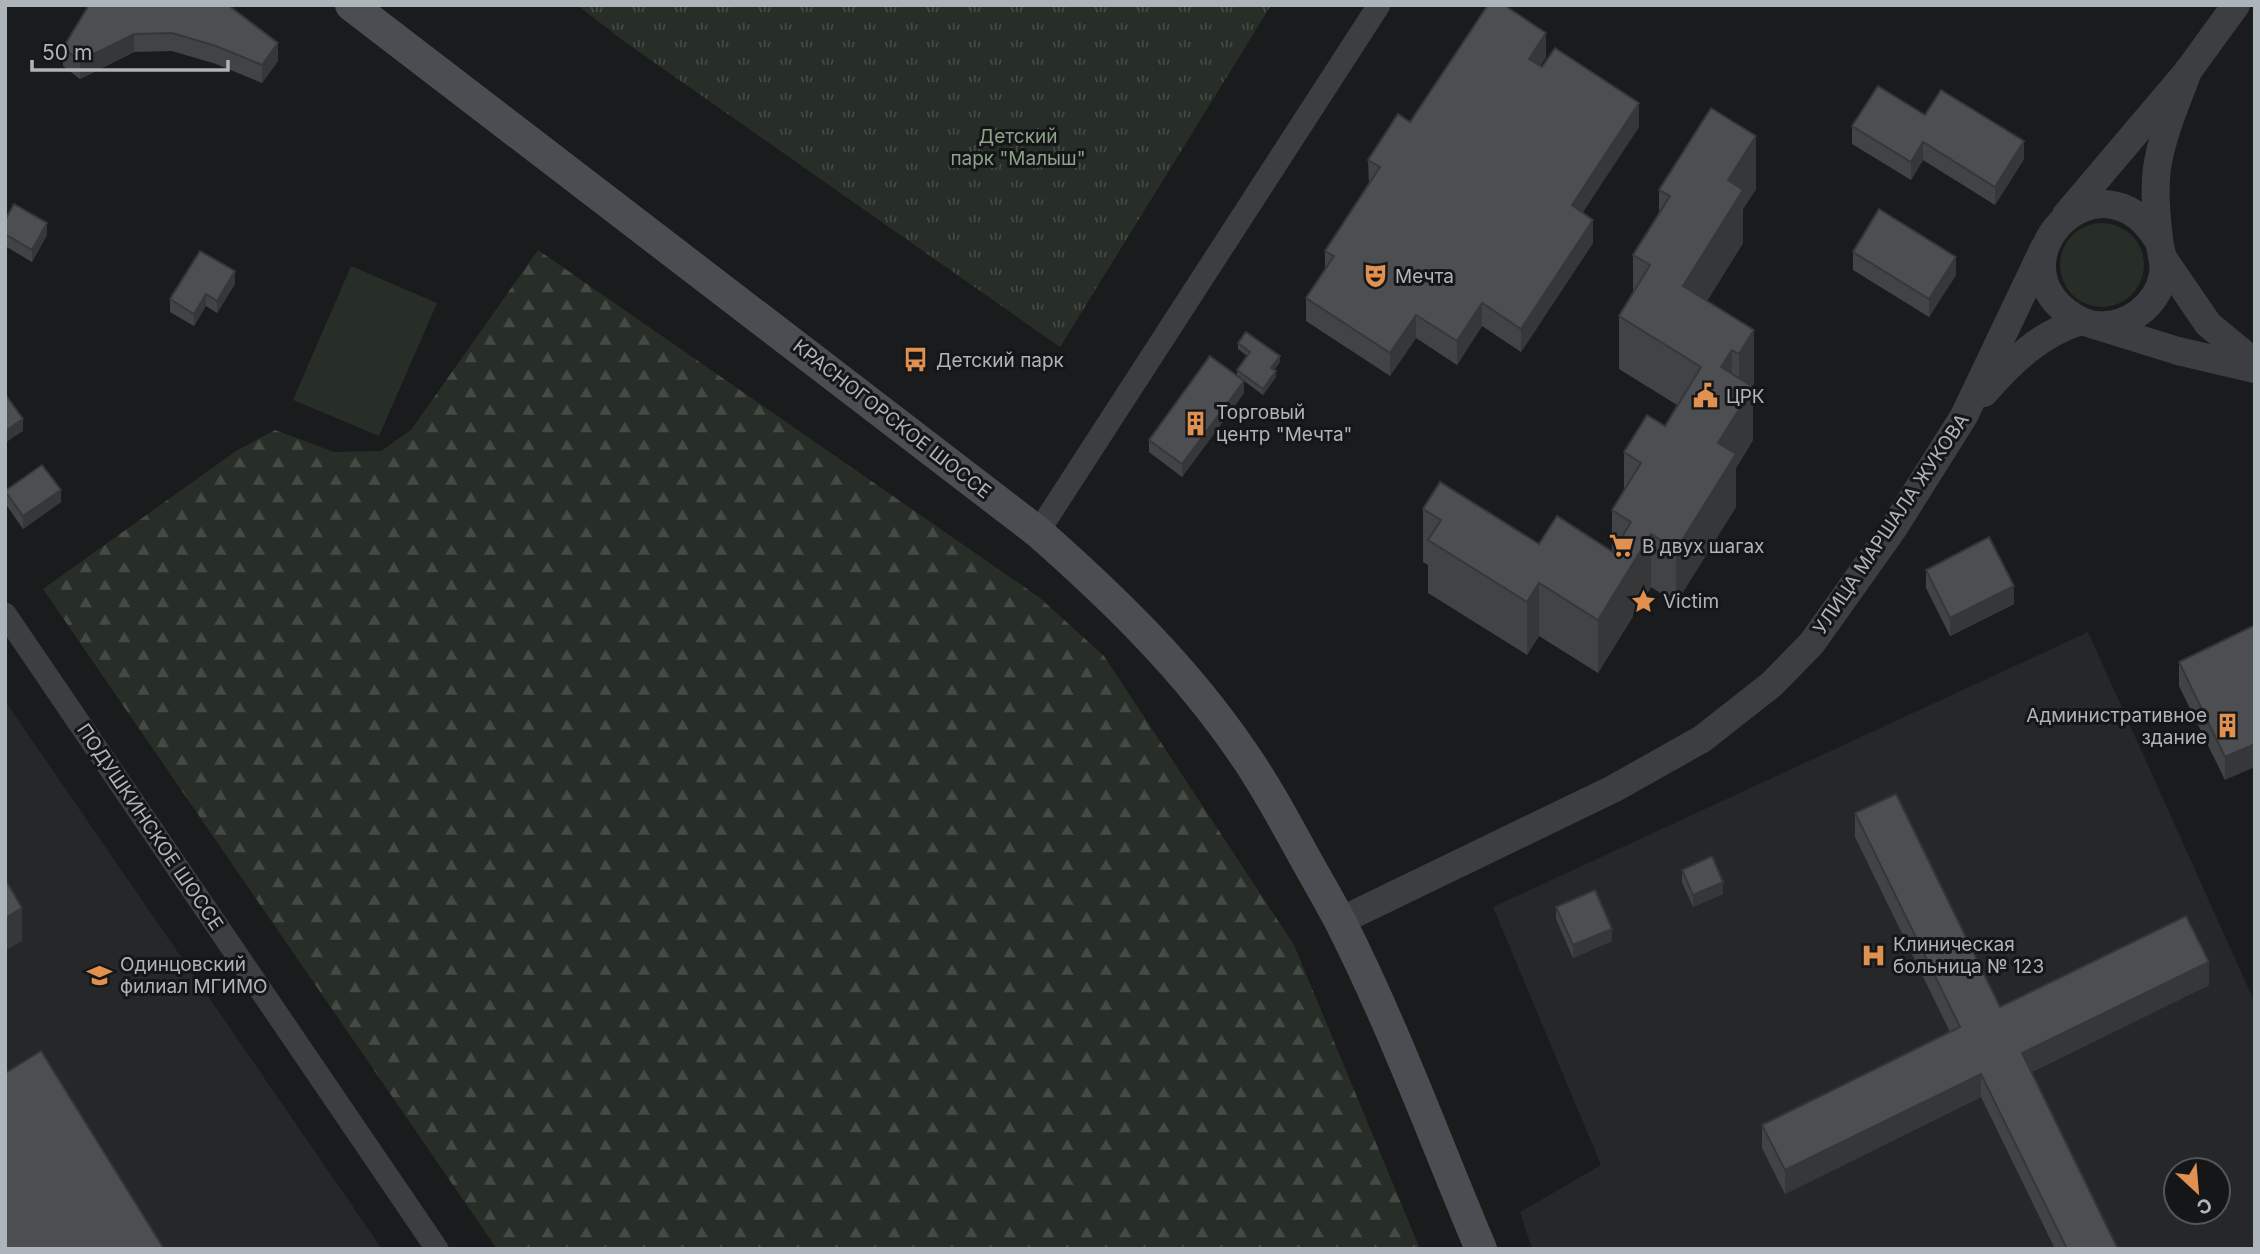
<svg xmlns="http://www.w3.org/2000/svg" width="2260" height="1254" font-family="Inter,sans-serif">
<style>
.built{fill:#262729;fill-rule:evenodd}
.green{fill:#272e27}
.forest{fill:url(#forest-firs)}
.park{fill:url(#park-tufts)}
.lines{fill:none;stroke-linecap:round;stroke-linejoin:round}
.minor{stroke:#3c3e41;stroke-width:23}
.tertiary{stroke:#3c3e41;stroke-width:28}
.secondary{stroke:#4a4d51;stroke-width:32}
.wall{fill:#414346}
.shaded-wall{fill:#353739}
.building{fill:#4c4e51;stroke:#353739;stroke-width:2}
.labels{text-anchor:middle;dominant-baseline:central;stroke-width:6;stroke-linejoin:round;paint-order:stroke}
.park-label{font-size:19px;fill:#8ca387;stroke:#151617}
.poi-label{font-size:19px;fill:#aeb5ba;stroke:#151617;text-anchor:start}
.street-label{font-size:19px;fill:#aeb5ba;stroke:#151617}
</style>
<defs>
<pattern id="forest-firs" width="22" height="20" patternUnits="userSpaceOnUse" patternTransform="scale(1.75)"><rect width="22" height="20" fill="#272e27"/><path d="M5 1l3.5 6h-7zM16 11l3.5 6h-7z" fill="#444a44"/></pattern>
<pattern id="park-tufts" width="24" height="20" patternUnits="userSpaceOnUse" patternTransform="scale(1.75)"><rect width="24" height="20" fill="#272e27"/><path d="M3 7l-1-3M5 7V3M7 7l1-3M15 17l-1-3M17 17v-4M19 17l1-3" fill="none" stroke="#444a44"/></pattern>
</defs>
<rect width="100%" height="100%" fill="#1a1b1c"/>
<g class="built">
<path d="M2088,632l167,371v246h-723l-12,-37 81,-47 -108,-258zM2176,1170h42v42h-42z"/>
<polygon points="5,701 382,1249 5,1249"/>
</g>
<g class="green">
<circle cx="2102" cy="265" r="42"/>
<polygon points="351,266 437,303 379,436 293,400"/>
</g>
<polygon class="forest" points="538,250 1040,598 1104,656 1294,945 1420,1249 497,1249 43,589 236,451 275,430 334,452 381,451 411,430"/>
<polygon class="park" points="577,5 1268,5 1270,7 1060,347 625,42"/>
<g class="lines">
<g class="minor">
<polyline points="1038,532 1379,5"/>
<polyline points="5,614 437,1249"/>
</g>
<g class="tertiary">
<polyline points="2066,215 2188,71 2236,5"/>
<path d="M2159,242c-59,-101 -179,26 -78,79l97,30 77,18"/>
<polyline points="2163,258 2208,324 2255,363"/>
<path d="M2096,325c31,3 61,-19 67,-50 2,-13 -3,-25 -4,-37 -3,-23 -5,-47 -2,-70 5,-34 20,-66 31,-97"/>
<path d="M1984,393c28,-32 56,-59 97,-72"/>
<polyline points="1340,921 1613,789 1702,739 1772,684 1812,643 1893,529 1964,416 2044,248"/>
</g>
<path class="secondary" d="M351,5l687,527c76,67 148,137 205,221 21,30 39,63 57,96 13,24 28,49 41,74 53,105 94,217 140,326"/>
</g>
<g class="wall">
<polygon points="89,5 278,61 262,83 216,64 172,51 134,52 80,79 63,66 63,48"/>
<polygon points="1546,57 1540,66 1639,127 1582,212 1593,243 1521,352 1482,326 1457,365 1416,338 1390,376 1306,321 1306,298 1325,269 1325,251 1369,184 1368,160 1410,122"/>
<polygon points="1925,115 2024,159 1995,205 1923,160 1911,180 1852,144 1852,126"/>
<polygon points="1756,189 1743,209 1743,243 1707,301 1754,330 1754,383 1752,386 1753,440 1736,468 1736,507 1676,603 1651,587 1598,673 1539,636 1527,655 1428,593 1428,565 1423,562 1423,509 1539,544 1612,551 1612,510 1624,491 1624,452 1665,426 1677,405 1619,369 1619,316 1633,293 1633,255 1659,213 1659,190"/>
<polygon points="5,220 47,235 32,262 5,246"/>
<polygon points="1853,252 1956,275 1929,317 1853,270"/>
<polygon points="235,284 217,313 206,306 194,326 170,312 170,299"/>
<polygon points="1238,343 1280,362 1274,370 1276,377 1263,395 1244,381 1244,393 1182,477 1149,452 1149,440 1237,376 1237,370 1247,356 1238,349"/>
<polygon points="5,491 61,502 23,529 5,503"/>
<polygon points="1926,570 2014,604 1950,636 1926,588"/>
<polygon points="2255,625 2225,780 2179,686 2179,662"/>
<polygon points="1855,813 2000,1007 2209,985 2032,1072 2118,1249 2055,1249 1981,1097 1785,1194 1762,1148 1762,1125 1950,1032 1855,837"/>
<polygon points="1682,870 1723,894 1693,907 1682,882"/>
<polygon points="1556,907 1612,941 1573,958 1556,919"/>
</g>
<g class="shaded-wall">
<polygon points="1546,33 1546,57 1529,82 1529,59"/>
<polygon points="134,34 134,52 80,79 80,61"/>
<polygon points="278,43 278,61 262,83 262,65"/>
<polygon points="1639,103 1639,127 1572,229 1572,205"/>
<polygon points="1756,136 1756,189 1743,209 1743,243 1683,339 1683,286 1728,180"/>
<polygon points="2024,141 2024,159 1995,205 1995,187"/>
<polygon points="1923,142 1923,160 1911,180 1911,162"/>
<polygon points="1593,220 1593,243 1521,352 1521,329"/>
<polygon points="47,223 47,235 32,262 32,250"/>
<polygon points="1956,257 1956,275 1929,317 1929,299"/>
<polygon points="235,271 235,284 217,313 217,301"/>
<polygon points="206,294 206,306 194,326 194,314"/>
<polygon points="1482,303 1482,326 1457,365 1457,341"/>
<polygon points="1416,315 1416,338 1390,376 1390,353"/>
<polygon points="1754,330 1754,383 1739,407 1739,354"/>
<polygon points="1732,350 1732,403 1721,367"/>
<polygon points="1280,356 1280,362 1271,374 1271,368"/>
<polygon points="1276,371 1276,377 1263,395 1263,389"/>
<polygon points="1244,381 1244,393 1182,477 1182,464"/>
<polygon points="1753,387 1753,440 1736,468 1736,507 1676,603 1676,550 1718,443"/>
<polygon points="23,419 23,431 5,443 5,431"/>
<polygon points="61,490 61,502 23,529 23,516"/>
<polygon points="1651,534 1651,587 1598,673 1598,620"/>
<polygon points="1539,583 1539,636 1527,655 1527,602"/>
<polygon points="2014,586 2014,604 1950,636 1950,618"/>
<polygon points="2255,744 2255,767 2225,780 2225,757"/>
<polygon points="1723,882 1723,894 1693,907 1693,895"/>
<polygon points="22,908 22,941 5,951 5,918"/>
<polygon points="1612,929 1612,941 1573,958 1573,945"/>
<polygon points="2209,962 2209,985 2022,1077 2022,1053"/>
<polygon points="1981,1074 1981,1097 1785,1194 1785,1170"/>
</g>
<g class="building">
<polygon points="89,5 228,5 278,43 262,65 216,46 172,33 134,34 80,61 63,48"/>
<polygon points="1488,5 1504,5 1546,33 1529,59 1542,67 1555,48 1639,103 1572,205 1593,220 1521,329 1482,303 1457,341 1416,315 1390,353 1306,298 1334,256 1325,251 1380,167 1368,160 1398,114 1410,122"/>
<polygon points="1878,86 1925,115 1941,90 2024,141 1995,187 1923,142 1911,162 1852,126"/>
<polygon points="1711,108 1756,136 1728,180 1743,190 1683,286 1754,330 1739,354 1732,350 1721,367 1753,387 1718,443 1736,454 1676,550 1651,534 1598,620 1539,583 1527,602 1428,540 1441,520 1423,509 1440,482 1539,544 1557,516 1613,552 1631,522 1612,510 1641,463 1624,452 1647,415 1665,426 1701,367 1619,316 1650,265 1633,255 1670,196 1659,190"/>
<polygon points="14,204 47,223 32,250 5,234 5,220"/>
<polygon points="1879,209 1956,257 1929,299 1853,252"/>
<polygon points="200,251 235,271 217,301 206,294 194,314 170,299"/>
<polygon points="1246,332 1280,356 1271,368 1276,371 1263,389 1237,370 1250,352 1238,343"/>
<polygon points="1210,356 1244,381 1182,464 1149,440"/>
<polygon points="5,394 23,419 5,431"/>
<polygon points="42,465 61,490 23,516 5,491"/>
<polygon points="1989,537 2014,586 1950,618 1926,570"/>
<polygon points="2255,625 2255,744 2225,757 2179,662"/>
<polygon points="1896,794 2000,1007 2186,916 2209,962 2022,1053 2118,1249 2067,1249 1981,1074 1785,1170 1762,1125 1960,1027 1855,813"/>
<polygon points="1712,856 1723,882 1693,895 1682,870"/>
<polygon points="5,879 22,908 5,918"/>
<polygon points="1595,890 1612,929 1573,945 1556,907"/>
<polygon points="41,1051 164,1249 5,1249 5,1070 7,1072"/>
</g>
<defs>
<symbol id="theatre-bare" viewBox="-9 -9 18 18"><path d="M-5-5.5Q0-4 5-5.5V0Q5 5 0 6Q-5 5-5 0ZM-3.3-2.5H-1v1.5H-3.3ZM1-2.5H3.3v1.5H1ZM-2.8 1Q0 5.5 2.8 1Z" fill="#e0904f" stroke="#151617" stroke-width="2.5" paint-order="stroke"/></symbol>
<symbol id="bus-bare" viewBox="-9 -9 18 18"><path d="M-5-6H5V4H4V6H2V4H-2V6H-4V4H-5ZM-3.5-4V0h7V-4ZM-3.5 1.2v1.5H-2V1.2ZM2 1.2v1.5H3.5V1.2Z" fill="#e0904f" stroke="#151617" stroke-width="2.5" paint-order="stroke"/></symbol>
<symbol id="civic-bare" viewBox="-9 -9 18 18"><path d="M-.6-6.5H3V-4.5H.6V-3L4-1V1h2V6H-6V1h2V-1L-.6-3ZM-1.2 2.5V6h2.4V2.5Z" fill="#e0904f" stroke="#151617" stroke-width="2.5" paint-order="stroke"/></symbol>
<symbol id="building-bare" viewBox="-9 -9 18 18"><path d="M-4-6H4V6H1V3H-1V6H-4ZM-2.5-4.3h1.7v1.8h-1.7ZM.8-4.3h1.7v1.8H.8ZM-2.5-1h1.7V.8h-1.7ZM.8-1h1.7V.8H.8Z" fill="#e0904f" stroke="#151617" stroke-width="2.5" paint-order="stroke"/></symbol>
<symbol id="supermarket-bare" viewBox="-9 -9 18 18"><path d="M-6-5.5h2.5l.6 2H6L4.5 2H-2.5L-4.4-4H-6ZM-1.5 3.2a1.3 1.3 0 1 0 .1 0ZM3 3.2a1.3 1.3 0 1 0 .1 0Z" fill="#e0904f" stroke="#151617" stroke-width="2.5" paint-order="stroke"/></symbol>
<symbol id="sight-bare" viewBox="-9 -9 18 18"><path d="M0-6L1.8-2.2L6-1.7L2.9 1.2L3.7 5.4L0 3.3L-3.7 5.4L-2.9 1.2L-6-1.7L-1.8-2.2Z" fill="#e0904f" stroke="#151617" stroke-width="2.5" paint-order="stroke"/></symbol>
<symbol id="hospital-bare" viewBox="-9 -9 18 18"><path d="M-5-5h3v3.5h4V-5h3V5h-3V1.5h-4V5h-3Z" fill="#e0904f" stroke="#151617" stroke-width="2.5" paint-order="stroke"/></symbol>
<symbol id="university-bare" viewBox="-9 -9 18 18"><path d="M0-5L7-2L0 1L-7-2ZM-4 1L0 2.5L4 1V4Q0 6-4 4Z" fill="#e0904f" stroke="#151617" stroke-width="2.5" paint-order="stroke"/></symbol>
</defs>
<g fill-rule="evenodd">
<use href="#theatre-bare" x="1358" y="258" width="35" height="35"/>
<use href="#bus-bare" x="898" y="342" width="35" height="35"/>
<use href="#civic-bare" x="1688" y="378" width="35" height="35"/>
<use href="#building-bare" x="1178" y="406" width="35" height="35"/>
<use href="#supermarket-bare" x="1604" y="528" width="35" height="35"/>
<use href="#sight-bare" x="1626" y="584" width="35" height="35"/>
<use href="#building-bare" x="2210" y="708" width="35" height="35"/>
<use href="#hospital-bare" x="1856" y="938" width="35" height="35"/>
<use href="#university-bare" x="82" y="958" width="35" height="35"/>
</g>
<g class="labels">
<g class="park-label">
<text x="1018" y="136">Детский<tspan x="1018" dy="22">парк "Малыш"</tspan></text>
</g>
<g class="poi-label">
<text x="1395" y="276">Мечта</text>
<text x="936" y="360">Детский парк</text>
<text x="1726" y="396">ЦРК</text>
<text x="1216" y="412">Торговый<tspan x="1216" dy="22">центр "Мечта"</tspan></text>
<text x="1642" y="546">В двух шагах</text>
<text x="1663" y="601">Victim</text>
<text x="2207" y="715" text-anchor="end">Административное<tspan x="2207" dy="22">здание</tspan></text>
<text x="1893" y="944">Клиническая<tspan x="1893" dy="22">больница № 123</tspan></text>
<text x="120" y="964">Одинцовский<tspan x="120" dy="22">филиал МГИМО</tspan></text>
</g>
<g class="street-label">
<text transform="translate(892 419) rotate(38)">КРАСНОГОРСКОЕ ШОССЕ</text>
<text transform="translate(1891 524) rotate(-56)">УЛИЦА МАРШАЛА ЖУКОВА</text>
<text transform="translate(150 827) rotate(56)">ПОДУШКИНСКОЕ ШОССЕ</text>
</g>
</g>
<rect width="2260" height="1254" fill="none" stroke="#aeb5ba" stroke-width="14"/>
<g transform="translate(2197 1191) rotate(154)"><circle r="33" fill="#151617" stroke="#525658" stroke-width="2"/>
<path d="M0-5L12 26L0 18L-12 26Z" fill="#e0904f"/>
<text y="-10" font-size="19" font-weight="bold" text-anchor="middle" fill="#aeb5ba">С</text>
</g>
<path d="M32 60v10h196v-10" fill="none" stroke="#aeb5ba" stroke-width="3.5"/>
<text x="42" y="60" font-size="21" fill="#aeb5ba" stroke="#151617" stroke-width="5" paint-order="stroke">50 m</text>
</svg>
